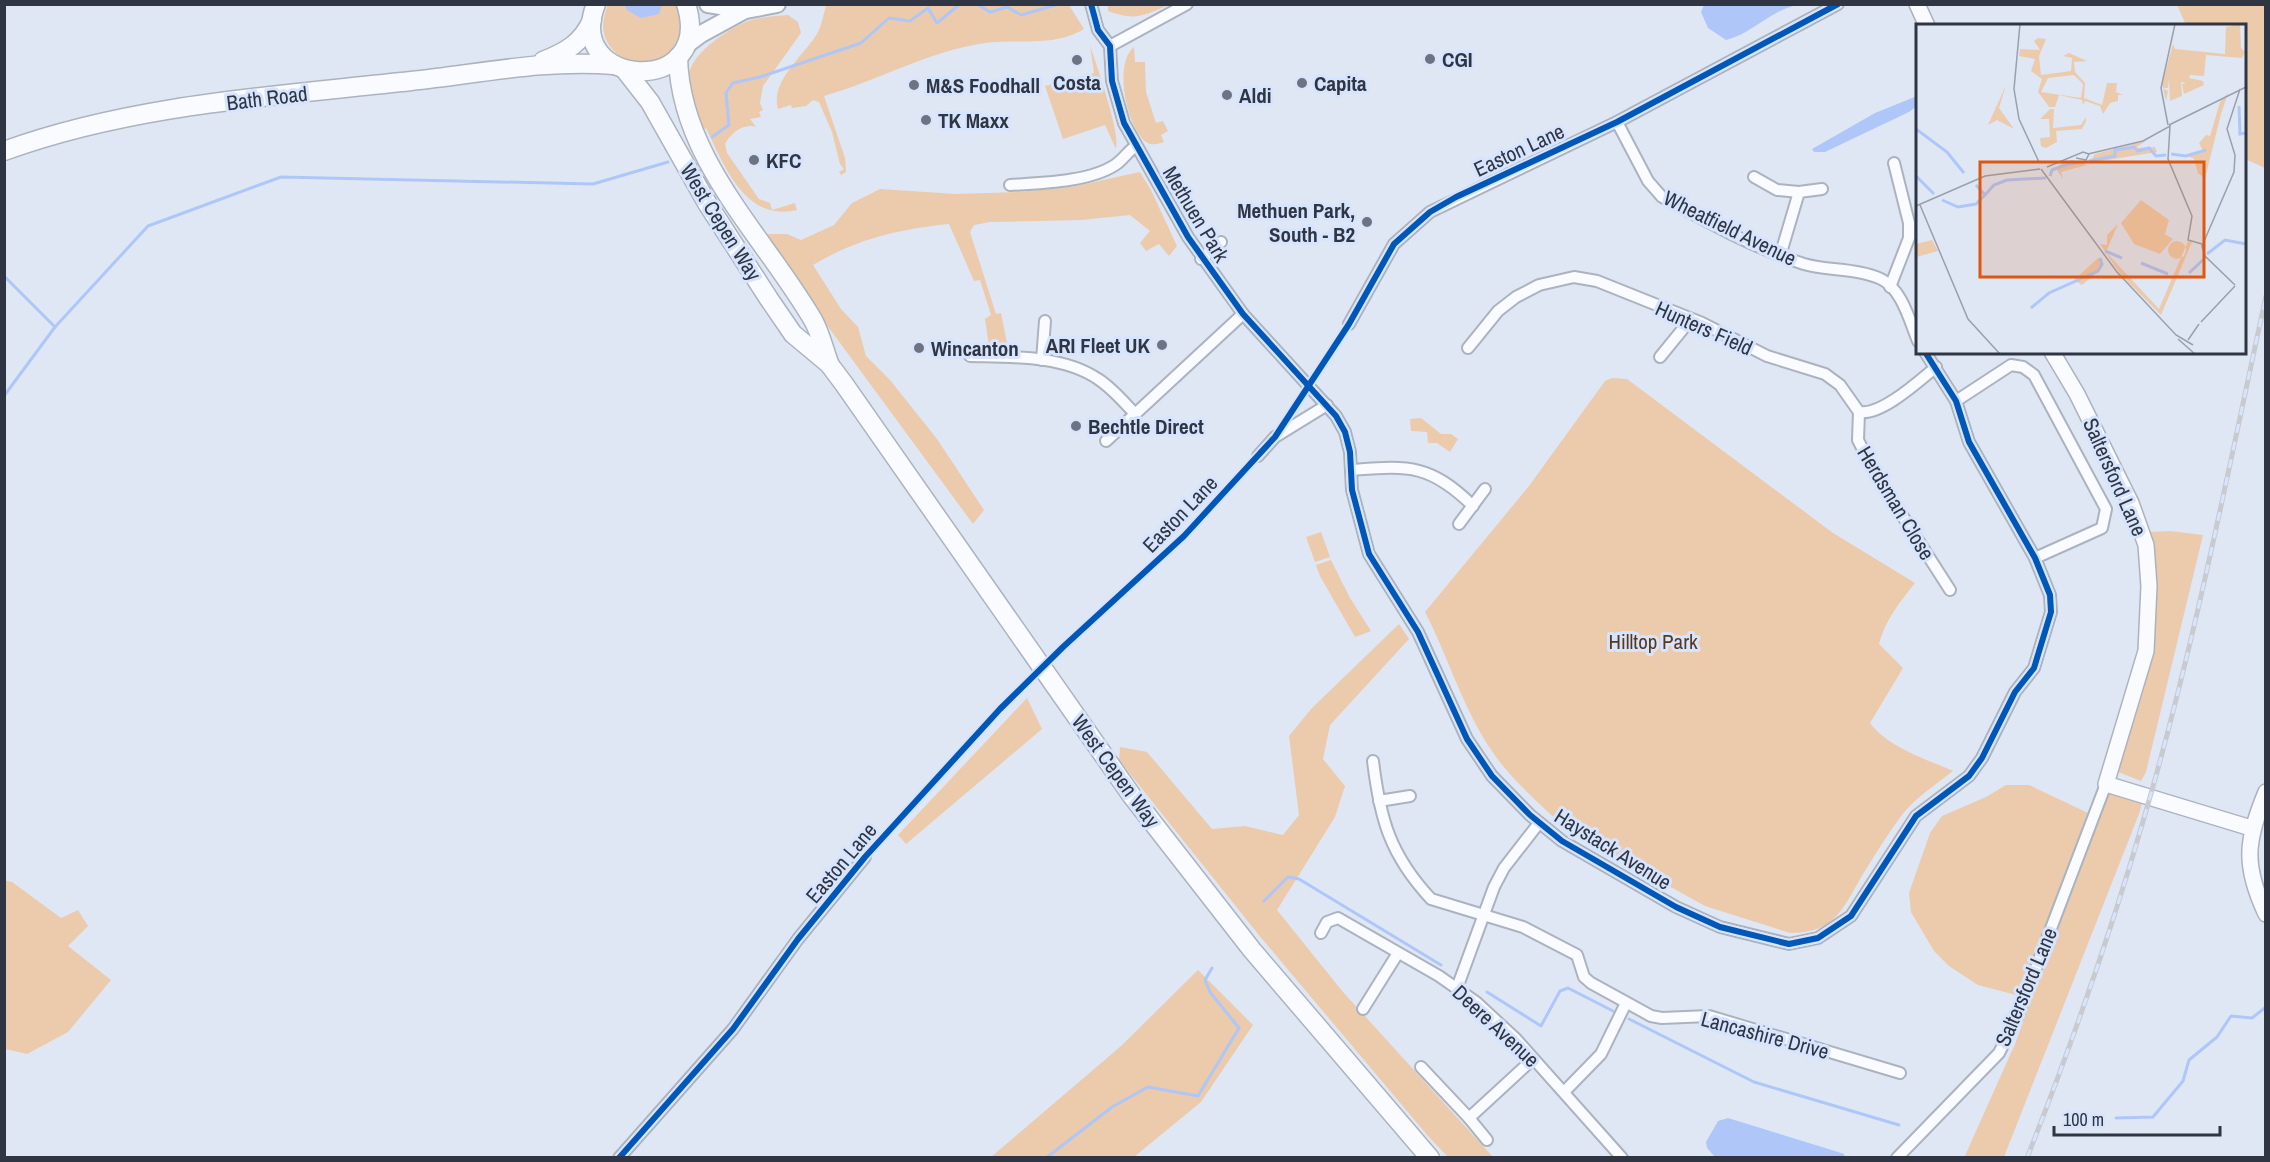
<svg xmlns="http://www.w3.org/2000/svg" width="2270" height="1162" font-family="'Archivo Narrow',sans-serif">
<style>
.green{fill:#eccaac}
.water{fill:#aec7f8}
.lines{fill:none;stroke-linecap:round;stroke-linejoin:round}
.stream{stroke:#aec7f8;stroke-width:3}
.street-casing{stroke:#acb3bf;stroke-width:14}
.secondary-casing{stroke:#acb3bf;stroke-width:18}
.primary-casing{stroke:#acb3bf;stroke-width:20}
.highway-casing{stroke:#acb3bf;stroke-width:21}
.street{stroke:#fafbfe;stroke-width:10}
.secondary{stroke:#fafbfe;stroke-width:15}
.primary{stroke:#fafbfe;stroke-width:16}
.highway{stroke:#fafbfe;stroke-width:18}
.rail-casing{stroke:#c8cacf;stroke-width:5}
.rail{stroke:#d6e4fe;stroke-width:3;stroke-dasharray:9;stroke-linecap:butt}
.cycleway-casing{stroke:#d6e4fe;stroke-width:10}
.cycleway{stroke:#0057b8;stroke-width:6}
.poi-dot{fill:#6d7381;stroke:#d6e4fe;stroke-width:2}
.labels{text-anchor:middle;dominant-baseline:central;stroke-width:6;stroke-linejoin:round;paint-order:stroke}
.poi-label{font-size:21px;font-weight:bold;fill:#2f3542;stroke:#d6e4fe;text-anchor:start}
.street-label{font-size:21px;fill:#2f3542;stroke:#d6e4fe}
.park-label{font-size:21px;fill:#57381b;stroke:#d6e4fe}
.inset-river{fill:none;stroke:#aec7f8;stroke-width:3}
.inset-road{fill:none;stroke:#99a0ad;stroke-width:1.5}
.view{fill:#df570f;fill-opacity:0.15;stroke:#df570f;stroke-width:3}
.inset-edge{fill:none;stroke:#2f3542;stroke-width:3}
</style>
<rect width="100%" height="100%" fill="#dfe7f5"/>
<g class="green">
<path d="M608,5h71l6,23 -16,29 -38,7c-24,-14 -35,-32 -23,-59z"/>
<path d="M830,5h239l15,24c-29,18 -67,10 -99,14 -56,8 -108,38 -161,53l21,62 1,14 -5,3 -2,-3 5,-3 -4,-5 -8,-32 -13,-30 -6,-2 -7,6 -14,2 -1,-3 -13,4c-8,-27 24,-52 37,-72 6,-8 8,-21 11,-31z"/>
<path d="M1108,5v-1l60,1c-25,11 -33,16 -60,6z"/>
<polygon points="2177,5 2265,5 2265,168 2245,159 2244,26 2186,25"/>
<path d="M788,15l10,7 3,11 -38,53 -3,17 3,7 -4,2 2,5 -11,2 6,8c-13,-4 -25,6 -31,17l2,9 32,46 11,4 2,7 23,-7 2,7c-52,12 -72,-43 -91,-82l-4,2c-7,-17 -17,-41 -12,-60 6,-19 38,-41 56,-48 12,-5 30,-6 42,-7z"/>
<path d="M1090,45c6,19 31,89 26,104l-11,-24 -42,14 -18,-53 49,-13z"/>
<path d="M1134,47l1,15h10l1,30 10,31 7,-2 5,10 -7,4 3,7c-5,2 -13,4 -18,0 -19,-15 -33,-78 -12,-95z"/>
<path d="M1140,172l11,18 26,56 -8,10 -10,-12 -13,7 -6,-8 10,-12 -20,-16 -48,5 -92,2 -16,3 -4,7 26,82 5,-1 7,35 -19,-2 -4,-27 6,-4 -11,-35 -6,1 -25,-57c-49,5 -93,15 -136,41l28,44 17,18 8,29 24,24 47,59 47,71 -11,14 -213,-290h27l14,6 33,-15 18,-22 28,-14 76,5 63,-2 52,-5z"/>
<path d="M1612,378l15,1 206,154 82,50c-15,19 -30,37 -36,61l24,24 -33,55c19,25 56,36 83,48 -18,14 -38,27 -52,45 -14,19 -26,39 -38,58 -20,34 -27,59 -73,59l-85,-27 -133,-74 6,-10 -10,-7 -7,9c-23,-22 -49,-44 -67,-70 -31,-44 -45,-96 -69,-142l104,-126 76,-105z"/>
<polygon points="1421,418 1441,434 1451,434 1458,439 1450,452 1437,443 1428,443 1427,432 1411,431 1410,419"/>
<polygon points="2170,531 2203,535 2146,772 2141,781 2118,772 2145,678 2148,532"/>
<polygon points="1321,532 1330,557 1315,562 1306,537"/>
<polygon points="1331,560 1350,598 1371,631 1355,637 1320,576 1316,565"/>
<polygon points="1399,624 1409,639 1330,725 1323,759 1345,786 1335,817 1277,910 1343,992 1493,1157 1448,1157 1428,1136 1258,934 1119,760 1120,747 1147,752 1212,829 1245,826 1283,835 1299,815 1289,736 1312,708"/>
<polygon points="1027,698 1042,729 906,844 898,835"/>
<polygon points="2006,785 2029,785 2088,813 2020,996 1978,985 1949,966 1934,951 1911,912 1909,893 1930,833 1942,816 1986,797"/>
<polygon points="2107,792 2142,803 2139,814 2004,1157 1964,1158 2015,1044"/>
<polygon points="4,880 12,882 61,918 78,910 88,926 68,946 111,980 68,1032 27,1054 5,1049"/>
<polygon points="1198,970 1253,1025 1201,1102 1134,1157 991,1157 1121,1046"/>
</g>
<g class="water">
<polygon points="625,5 662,5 659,14 641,18 627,10"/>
<path d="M1704,5v-1l93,1c-30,7 -43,28 -71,35l-18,-12 -7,-16z"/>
<polygon points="1917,96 1917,106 1909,112 1825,152 1814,152 1812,149 1875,113"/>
<polygon points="1728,1118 1835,1151 1844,1154 1845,1157 1715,1157 1707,1148 1706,1142 1718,1121"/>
</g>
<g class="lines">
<g class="stream">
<polyline points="977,4 990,12 1007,7 1021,15 1059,4"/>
<polyline points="712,137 729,125 726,93 733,83 760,77 861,43 889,18 910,21 928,8 937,23 960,4"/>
<polyline points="4,276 55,327 148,226 281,177 593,184 668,162"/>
<polyline points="4,396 55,327"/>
<polyline points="1264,901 1288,877 1299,879 1441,965"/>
<polyline points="1487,992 1541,1026 1560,991 1568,988 1613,1011"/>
<polyline points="1629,1019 1754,1082 1899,1125"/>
<polyline points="2116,1118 2153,1117 2183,1081 2189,1060 2217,1037 2231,1016 2252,1018 2266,1007"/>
<polyline points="1046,1158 1112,1107 1148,1087 1198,1096 1239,1028 1210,992 1205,980 1212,968"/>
</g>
<defs>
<g id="street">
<polyline points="1091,4 1098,30 1110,46 1112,81 1124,123 1188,237 1243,314 1336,416 1345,432 1350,452 1352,490 1369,554 1418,632 1467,739 1492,776 1530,815 1562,841 1676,907 1720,927 1789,944 1818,938 1851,916 1916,816 1969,776 1982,758 2015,692 2034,668 2051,612 2050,595 2035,558 1969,442 1956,401 1925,352"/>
<polyline points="1110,46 1187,4"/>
<path d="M1617,122l31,59 14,16c45,25 92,51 142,67 24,7 53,4 77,15 21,10 29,43 37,62"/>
<polyline points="1754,177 1777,190 1799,192"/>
<path d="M1010,185c31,-2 79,-3 105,-20 8,-5 13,-14 21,-19"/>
<polyline points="1780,256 1799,192 1822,189"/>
<polyline points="1201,259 1221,242"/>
<polyline points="1890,287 1909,238 1909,223 1894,163"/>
<polyline points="1349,324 1394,244 1430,212 1617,122 1838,4"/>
<path d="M1468,348l30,-37 18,-14 23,-12 35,-8 23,4 105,42 65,33 58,18 15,11 19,27c22,4 60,-31 77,-45"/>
<path d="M970,356c41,1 93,-1 128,23 14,9 26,23 37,35"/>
<polyline points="1660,357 1691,319"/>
<polyline points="1042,360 1045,321"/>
<polyline points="1956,401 2011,365 2023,367 2034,375 2106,509 2102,528 2035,558"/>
<polyline points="1859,412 1858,440 1875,473 1950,590"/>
<polyline points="1106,441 1243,314"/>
<polyline points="1258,456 1275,437 1327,405"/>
<path d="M1351,470c57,-4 78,-7 122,36"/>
<polyline points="1459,524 1485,489"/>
<path d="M1373,761c7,58 17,94 58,138l92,28 54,28 7,22 7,6 60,33 11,2 47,-2 191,57"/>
<polyline points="1379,801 1410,796"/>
<polyline points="1321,933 1327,922 1338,918 1439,976 1476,1002 1516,1039 1622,1158"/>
<polyline points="1457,988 1494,887 1504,868 1539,823"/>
<polyline points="1363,1009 1398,953"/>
<polyline points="1421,1067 1469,1118 1533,1059"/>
<polyline points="1564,1092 1601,1054 1626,1003"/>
<polyline points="1469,1118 1487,1140"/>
<polyline points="619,1158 733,1029 798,939 865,857"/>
<polyline points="1897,1158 1999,1053 2018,1015 2106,784"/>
</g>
<g id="secondary">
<polyline points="1917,4 1927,26"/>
<polyline points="2052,352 2077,394 2131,503 2146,545 2149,586 2146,651 2106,784 2251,828"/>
<path d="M2266,792c-20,49 -23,73 0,122"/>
</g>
<g id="primary">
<polyline points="708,4 746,10 777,4"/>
<polyline points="686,45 701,34 745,10"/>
</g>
<g id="highway">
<path d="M596,4c-34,85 120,94 90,0"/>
<path d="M678,57c2,102 86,179 135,263 7,12 11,29 16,43"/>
<path d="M543,61c23,-9 39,-18 49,-41"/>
<polyline points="625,70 650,102 707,203 769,299 793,334 829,364 844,384 1132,796 1252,950 1430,1158"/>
<path d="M4,151c129,-47 272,-55 407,-70 68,-7 134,-22 203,-16"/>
</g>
</defs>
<use href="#street" class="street-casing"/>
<use href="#secondary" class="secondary-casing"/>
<use href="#primary" class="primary-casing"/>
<use href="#highway" class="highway-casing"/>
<use href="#street" class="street"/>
<use href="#secondary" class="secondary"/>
<use href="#primary" class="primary"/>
<use href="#highway" class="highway"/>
<defs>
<path id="rail" d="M2027,1158c44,-112 84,-225 117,-340 50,-171 84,-347 122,-522"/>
</defs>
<use href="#rail" class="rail-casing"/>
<use href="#rail" class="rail"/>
<defs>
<g id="cycleway">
<polyline points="1091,4 1098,30 1110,46 1112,81 1124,123 1188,237 1243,314 1336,416 1345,432 1350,452 1352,490 1369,554 1418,632 1467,739 1492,776 1530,815 1562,841 1676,907 1720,927 1789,944 1818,938 1851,916 1916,816 1969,776 1982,758 2015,692 2034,668 2051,612 2050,595 2035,558 1969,442 1956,401 1925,352"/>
<polyline points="619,1158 733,1029 798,939 865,857 1000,709 1063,647 1184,536 1275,437 1349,324 1394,244 1430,212 1456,197 1617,122 1838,4"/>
</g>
</defs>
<use href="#cycleway" class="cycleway-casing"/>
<use href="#cycleway" class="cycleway"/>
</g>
<g class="poi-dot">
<circle cx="1430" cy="59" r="6"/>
<circle cx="1077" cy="60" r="6"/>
<circle cx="1302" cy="83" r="6"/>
<circle cx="914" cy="85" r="6"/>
<circle cx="1227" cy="95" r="6"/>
<circle cx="926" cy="120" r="6"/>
<circle cx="754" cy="160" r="6"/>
<circle cx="1367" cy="222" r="6"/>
<circle cx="1162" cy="345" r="6"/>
<circle cx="919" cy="348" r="6"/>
<circle cx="1076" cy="426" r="6"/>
</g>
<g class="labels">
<g class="poi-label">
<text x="1442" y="59">CGI</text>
<text x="1077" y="82" text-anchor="middle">Costa</text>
<text x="1314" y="83">Capita</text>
<text x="926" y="85">M&amp;S Foodhall</text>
<text x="1239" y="95">Aldi</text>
<text x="938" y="120">TK Maxx</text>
<text x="766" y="160">KFC</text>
<text x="1355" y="210" text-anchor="end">Methuen Park,<tspan x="1355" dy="24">South - B2</tspan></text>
<text x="1150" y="345" text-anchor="end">ARI Fleet UK</text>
<text x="931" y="348">Wincanton</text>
<text x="1088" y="426">Bechtle Direct</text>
</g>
<g class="street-label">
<text transform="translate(267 98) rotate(-7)">Bath Road</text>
<text transform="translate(1519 150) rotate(-25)">Easton Lane</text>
<text transform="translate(1196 214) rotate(59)">Methuen Park</text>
<text transform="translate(721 222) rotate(58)">West Cepen Way</text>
<text transform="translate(1730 228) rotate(26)">Wheatfield Avenue</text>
<text transform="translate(1704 328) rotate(24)">Hunters Field</text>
<text transform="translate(2115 477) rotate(66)">Saltersford Lane</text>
<text transform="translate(1896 503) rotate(59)">Herdsman Close</text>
<text transform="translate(1180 514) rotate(-46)">Easton Lane</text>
<text transform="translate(1116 771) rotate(54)">West Cepen Way</text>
<text transform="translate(1613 849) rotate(32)">Haystack Avenue</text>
<text transform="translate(841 863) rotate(-50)">Easton Lane</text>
<text transform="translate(2026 987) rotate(-67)">Saltersford Lane</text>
<text transform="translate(1496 1026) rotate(43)">Deere Avenue</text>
<text transform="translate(1765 1035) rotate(15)">Lancashire Drive</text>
</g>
<g class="park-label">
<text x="1653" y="641">Hilltop Park</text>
</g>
</g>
<g transform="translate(1916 24)">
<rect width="330" height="330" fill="#dfe7f5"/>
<path d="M324,0l1,24 4,4 -3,6 -36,-3 -2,21 -14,-1 -1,3 14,3 1,4 -20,9 -2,-10 4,-1 -5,-1 1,14 -12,5 -1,-22 -1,9h-5l5,3 -2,10 -4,-17 11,-40 2,5 50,5 1,-27zM122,14l8,1 -7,17 2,19 30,-4 1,-13 -9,-2 6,-3 18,8 -13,1 1,10 10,11 -1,15 18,7 5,-22h10l-1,9 7,3h-5v6l-8,2 -7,11 -3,-8 -15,-5 -2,4 -1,-5 -23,-5 -4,12h-6l-11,-15 4,-13 -11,-8 4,-12 -16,-3 1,-7 20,1 -6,-9zM158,51l9,9 -2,14 -40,-6 7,-14zM90,61l-7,23 15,21 -17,-9 -9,5zM312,69l-7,21 -16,65 -7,-6 -4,-14 -8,-4 17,-4 -4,-8 7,-8 4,1 10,-34zM134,85h4l-1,19 28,-3 5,-8v4l-4,8 -26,2 1,11 -11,6 -5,-2 -1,-8 10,-1 -1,-18h-9zM230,117l-11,7 20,-1 2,5 -68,11 6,-9zM156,136l15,5 -26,7 2,6v1l-6,-9 4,-7zM225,176l28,20 -4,14 8,5 -13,15 -26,-10 -13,-21zM202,200l-12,28 53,57 29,-68 4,1 -31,73 -40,-40 -21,-31 7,1v-10zM16,216l6,11 -22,6v-13zM252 226a9 9 0 1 1 18 0a9 9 0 1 1-18 0ZM182,234l6,6 -6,7 -16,14 -8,-5z" fill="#eccaac" fill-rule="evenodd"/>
<path class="inset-river" d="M323,82l1,28 6,-1M0,105l31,23 17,21M255,130l15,2 20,-6M173,137l26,-5v-6l19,-3 4,4 11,-3 7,8 10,-1M0,152l18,18M134,152l2,-6 16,-6 17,-2M60,161l9,10 9,-10 13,-5 39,-2M26,176l16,7 18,-3 8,-8M189,227l17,7M291,230l18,-14 21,4M225,239l27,11M273,249l15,-14M115,284l18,-15 49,-22 4,-7 -2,-6"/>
<path class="inset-road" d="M104,0l-6,65 5,30 20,43M252,101l-7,-37 14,-64M253,101l77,-38M172,130l55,-13 27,-15 -2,33 24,57 -4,24 14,4M131,143l36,-15 6,2 -3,6 -10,-2M125,145l76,103 59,63 17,10M4,181l48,114 32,35M0,182l69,-30 55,-7M319,261l-30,-29 -3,-10 32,-74 1,-17 -8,-26 13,-40M285,298l34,-36M262,315l17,15M272,316l11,-16"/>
<path class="view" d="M64,138h224v115h-224z"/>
<rect width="330" height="330" class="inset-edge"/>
</g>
<rect width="2270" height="1162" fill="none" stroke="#2f3542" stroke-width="12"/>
<path d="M2054 1126v9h166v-9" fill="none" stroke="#2f3542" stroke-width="3"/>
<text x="2063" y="1126" font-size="18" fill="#2f3542" stroke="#d6e4fe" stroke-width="4.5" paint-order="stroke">100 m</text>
</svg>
